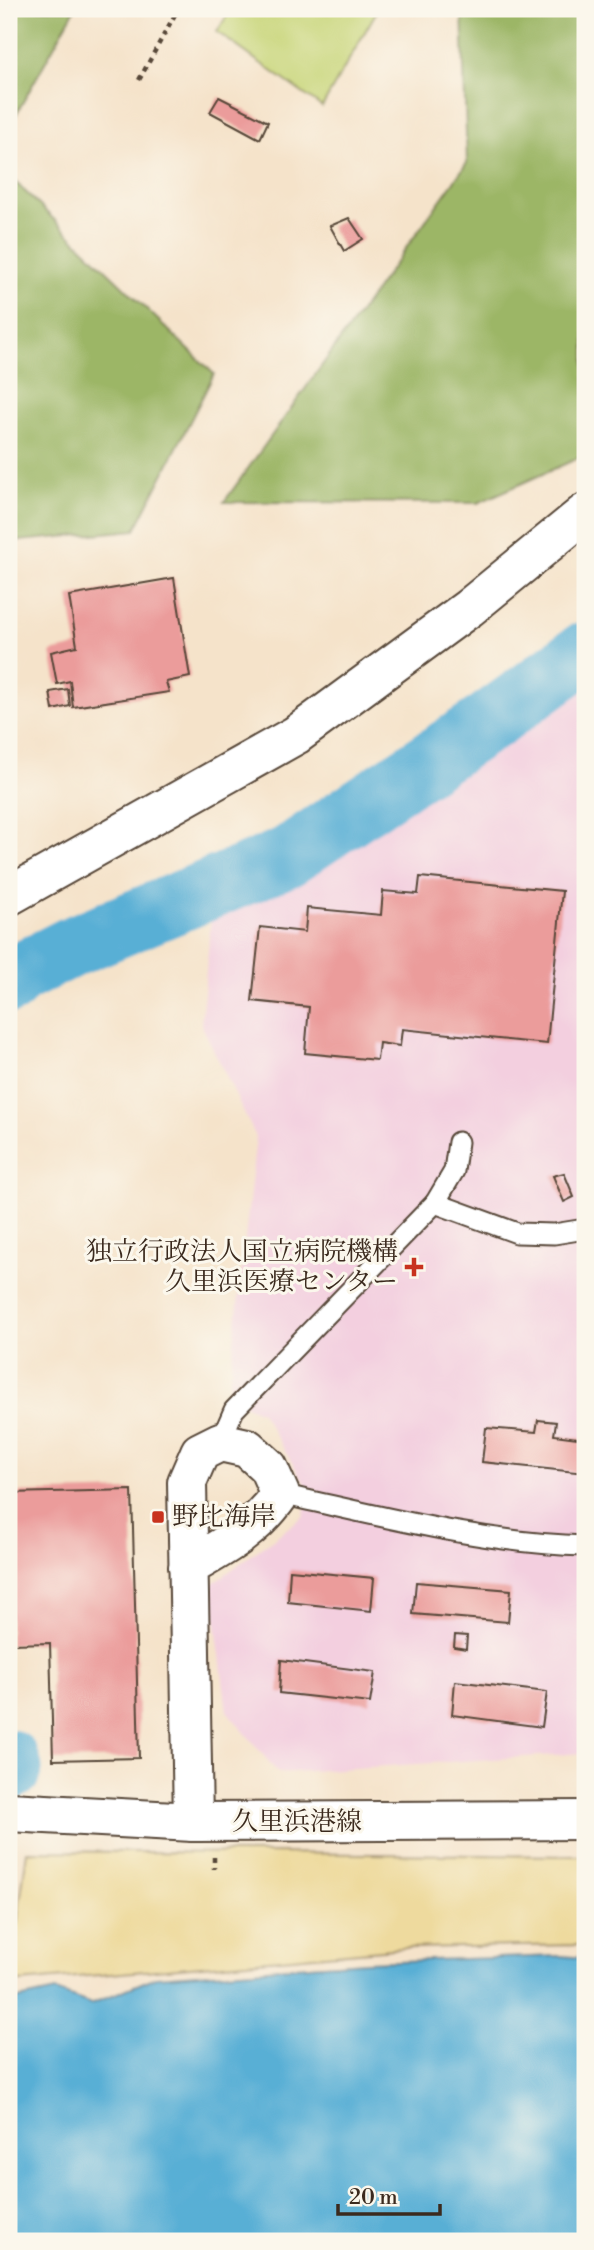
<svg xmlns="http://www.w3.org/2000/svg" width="594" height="2250" font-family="'Libre Bodoni','Noto Serif JP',serif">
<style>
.built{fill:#f3cfdf}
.green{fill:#c6d475;stroke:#807f4a;stroke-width:2}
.forest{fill:#9cb666;stroke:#6c7042;stroke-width:2}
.sand{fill:#eeda9e;stroke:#94825e;stroke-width:2}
.water{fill:#59afd5;stroke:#4a6c7a;stroke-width:2}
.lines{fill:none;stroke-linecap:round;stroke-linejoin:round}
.river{stroke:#59afd5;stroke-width:61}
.building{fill:#eb9c9b}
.service-casing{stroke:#574638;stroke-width:23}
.minor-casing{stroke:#574638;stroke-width:42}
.secondary-casing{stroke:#574638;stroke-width:42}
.path{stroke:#574638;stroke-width:4.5;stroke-dasharray:5 5;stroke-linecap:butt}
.service{stroke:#fff;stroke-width:19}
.minor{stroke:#fff;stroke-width:38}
.secondary{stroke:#fff;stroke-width:38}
.poi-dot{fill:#c8321e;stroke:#fbf7ec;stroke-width:2.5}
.labels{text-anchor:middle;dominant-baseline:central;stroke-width:6;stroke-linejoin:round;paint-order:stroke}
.poi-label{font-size:26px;fill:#3b2a1e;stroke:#fbf7ec;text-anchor:end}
.street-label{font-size:26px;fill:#3b2a1e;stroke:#fbf7ec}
</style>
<rect width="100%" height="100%" fill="#fbf7ec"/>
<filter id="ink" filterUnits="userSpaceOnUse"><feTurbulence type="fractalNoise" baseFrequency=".0143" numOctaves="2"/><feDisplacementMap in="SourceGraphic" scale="14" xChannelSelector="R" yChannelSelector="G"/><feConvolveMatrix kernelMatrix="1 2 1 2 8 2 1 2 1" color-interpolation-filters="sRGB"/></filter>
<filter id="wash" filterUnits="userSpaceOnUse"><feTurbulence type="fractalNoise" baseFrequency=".00686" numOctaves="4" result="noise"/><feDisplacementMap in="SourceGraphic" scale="28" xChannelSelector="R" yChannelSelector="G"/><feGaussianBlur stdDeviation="1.57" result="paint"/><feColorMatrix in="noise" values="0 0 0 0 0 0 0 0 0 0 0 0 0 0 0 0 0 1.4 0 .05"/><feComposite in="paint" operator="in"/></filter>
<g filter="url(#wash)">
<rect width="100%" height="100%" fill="#f5e3ca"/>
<polygon class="built" points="585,629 585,1753 278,1773 227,1711 211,1585 304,1516 307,1487 261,1412 228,1397 256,1137 201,1024 216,868"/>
<polygon class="green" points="231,9 378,9 322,107 217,32"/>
<g class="forest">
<polygon points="9,9 75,9 9,127"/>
<polygon points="462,9 585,9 585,455 478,503 224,502 467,163"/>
<polygon points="9,176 214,374 135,530 9,542"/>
</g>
<polygon class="sand" points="27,1851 585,1856 585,1945 404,1948 9,1983"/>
<polygon class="water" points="561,1956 585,1958 585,2241 9,2241 9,2001 56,1991 91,2004 156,1977 365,1962"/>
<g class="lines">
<g class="river">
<polyline points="9,984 16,975 71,947 287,857 490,721 585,652"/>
<polyline points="9,1760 12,1769"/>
</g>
</g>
<g id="blocks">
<g class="building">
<polygon points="219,97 268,122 260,139 210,112"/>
<polygon points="349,218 363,239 344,251 330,226"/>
<polygon points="174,578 190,677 166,682 169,692 73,707 70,681 57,684 51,652 77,646 69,596"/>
<polygon points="68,689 70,706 53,710 50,692"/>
<polygon points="420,877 562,891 547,1044 402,1029 400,1046 379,1043 377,1060 305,1053 309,1007 252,1001 260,927 305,932 307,908 381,915 383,891 418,894"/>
<polygon points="564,1173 574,1197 564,1202 553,1176"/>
<polygon points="538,1420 556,1422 554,1435 585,1439 585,1473 482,1462 486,1428 536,1432"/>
<polygon points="132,1490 139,1758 53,1760 50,1643 10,1644 9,1493"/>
<polygon points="290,1570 374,1578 371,1611 288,1602"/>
<polygon points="416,1582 511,1590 508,1622 413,1614"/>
<polygon points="455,1635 467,1636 466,1649 454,1647"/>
<polygon points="281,1660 375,1672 370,1703 279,1693"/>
<polygon points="455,1681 547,1692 542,1727 452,1715"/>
</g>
</g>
</g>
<g filter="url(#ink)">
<use href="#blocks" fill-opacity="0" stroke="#574638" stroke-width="2"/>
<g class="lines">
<defs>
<g id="service">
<polyline points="435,1203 517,1233 554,1234 585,1229"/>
<polyline points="220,1442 234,1410 435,1203 454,1171 458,1142"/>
<path d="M280,1494c101,22 202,49 305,52"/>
</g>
<g id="minor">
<polyline points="9,896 296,735 469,608 585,513"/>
<path d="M188,1567c37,-21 67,-37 92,-73l-12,-27 -21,-19 -27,-6 -20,10 -13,30 6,340"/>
</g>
<polyline id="secondary" points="9,1812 193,1822 585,1820"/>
</defs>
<use href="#service" class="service-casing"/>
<use href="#minor" class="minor-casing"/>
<use href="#secondary" class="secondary-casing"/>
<g class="path">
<polyline points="139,80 178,9"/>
<polyline points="214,1857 214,1869"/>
</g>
<use href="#service" class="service"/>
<use href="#minor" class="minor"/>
<use href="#secondary" class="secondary"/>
</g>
</g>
<g class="poi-dot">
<path d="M410.5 1256.5h7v7h7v7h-7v7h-7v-7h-7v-7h7z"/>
<rect x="151" y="1510" width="14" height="14" rx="3.5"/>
</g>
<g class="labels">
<g class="poi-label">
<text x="398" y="1252">独立行政法人国立病院機構<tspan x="398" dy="30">久里浜医療センター</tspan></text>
<text x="172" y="1517" text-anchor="start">野比海岸</text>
</g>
<g class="street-label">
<text x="297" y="1822">久里浜港線</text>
</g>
</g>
<rect width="594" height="2250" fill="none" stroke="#fbf7ec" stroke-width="35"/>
<path d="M338 2204v10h102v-10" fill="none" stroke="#3b2a1e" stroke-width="3.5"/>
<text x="349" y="2204" font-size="21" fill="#3b2a1e" stroke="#fbf7ec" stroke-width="5" paint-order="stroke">20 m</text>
</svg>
